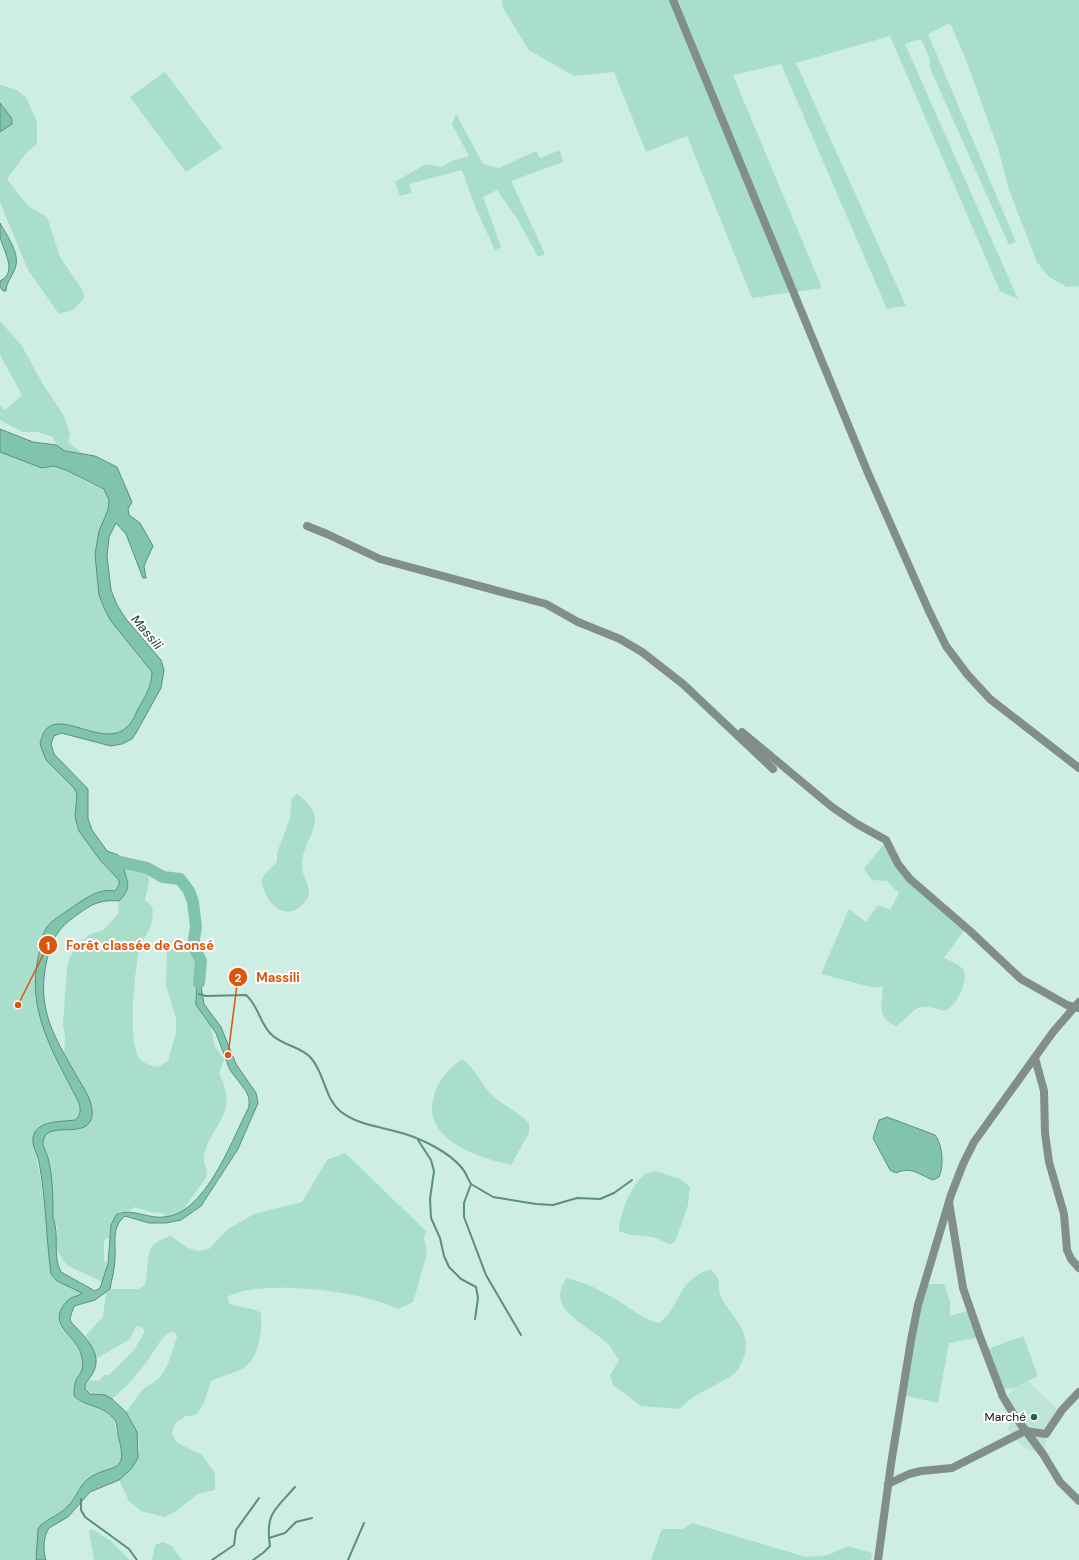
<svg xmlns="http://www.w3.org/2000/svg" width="1079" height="1560" font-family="'DM Sans',sans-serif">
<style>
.built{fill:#bce5d6}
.green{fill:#a9decb}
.water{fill:#80c4ad;stroke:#5c8f7d}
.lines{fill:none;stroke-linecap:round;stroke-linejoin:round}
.stream{stroke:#5c8f7d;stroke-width:2}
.river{stroke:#80c4ad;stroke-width:12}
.minor{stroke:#818e89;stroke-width:8}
.poi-dot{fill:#246452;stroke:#fff;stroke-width:1.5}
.labels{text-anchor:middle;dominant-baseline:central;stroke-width:4;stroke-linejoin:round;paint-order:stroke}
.poi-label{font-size:12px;fill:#07120e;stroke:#fff;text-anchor:end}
.water-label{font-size:13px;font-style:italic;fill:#16372d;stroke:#fff}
.leader{fill:none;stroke:#dd550c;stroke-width:1.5}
.callout-dot{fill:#dd550c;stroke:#fff;stroke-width:1.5}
.mark-label{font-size:12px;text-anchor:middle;font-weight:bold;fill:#fff}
.callout-label{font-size:13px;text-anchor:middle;font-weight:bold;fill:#dd550c;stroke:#fff;stroke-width:4;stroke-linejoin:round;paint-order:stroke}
</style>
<rect width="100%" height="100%" fill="#ceeee3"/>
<polygon class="built" points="1028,1381 1061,1413 1048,1433 1043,1454 1025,1448 1014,1438 1008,1428 1014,1415 1005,1400 1013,1388"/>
<g class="green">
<polygon points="502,0 1079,0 1079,286 1067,287 1049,277 1037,262 1009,190 998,148 966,60 950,23 928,34 1016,242 1009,245 930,68 930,59 921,39 905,44 1018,299 1000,291 890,36 796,63 906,306 887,309 781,64 733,75 822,288 752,298 687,136 646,152 614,72 574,76 529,50 503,8"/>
<polygon points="165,72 222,148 186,172 130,97"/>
<polygon points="0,85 15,89 26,97 37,122 37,144 27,152 7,179 28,206 47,217 60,257 83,291 84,298 73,310 59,314 28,270 0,202 0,132 8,127 12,120 0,103"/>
<polygon points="456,114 483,164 499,168 536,151 540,158 560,150 563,162 511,181 545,254 538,257 518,220 497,190 483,197 501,247 495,250 476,209 462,170 409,184 412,193 400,196 395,182 426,164 441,167 452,161 469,156 452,124"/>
<path d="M0,321l22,25 22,40 20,30 6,18 -2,8 14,11c-13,-1 -24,-1 -29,-16l-16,-5h-14l-23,-12v-14l5,4 17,-15 -22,-40z"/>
<path d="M0,452l42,16 12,-2 12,4 21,12 17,7 5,11 -1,10 -9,21 12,90 41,51c0,14 -7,25 -14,37 -3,6 -6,14 -10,18 -20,20 -52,-6 -76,-1l-6,34 28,28 3,6 2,37 21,29 19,20v5l-4,6c-16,-3 -31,9 -44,17 -6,4 -15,9 -20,14 -7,9 -9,20 -12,31 -14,58 16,100 40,150 2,8 2,11 -4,18l-26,2 -9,4 -7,10 8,45 7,50 1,27 8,22 25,12 -22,32c13,20 35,32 15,58l3,17 27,11 8,7 10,36 -4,10 -5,5 -14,3 -19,14 -13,20 -27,19 -3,4 -2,31h-36z"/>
<path d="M297,794c38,27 4,42 5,73 0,10 10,19 6,30 -3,5 -7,10 -13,13 -19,7 -29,-12 -34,-29l4,-7 12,-12v-9l13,-35 2,-20z"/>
<path d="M886,841l25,37 57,47 -24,33c6,3 15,5 19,12 6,8 -4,29 -11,36 -2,2 -5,4 -8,5 -31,-10 -26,-1 -48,15 -20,-9 -14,-21 -13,-40l-8,2 -54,-14 28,-65 17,13 12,-17 12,5 9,-17 -12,-12 -15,-1 -8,-11z"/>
<path d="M133,868l7,2 8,6 1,6 -4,18 7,6c2,11 0,19 -6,29 -2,4 -4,6 -6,11 -5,21 -13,94 -1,112 4,6 13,8 19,9l10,-6 8,-28v-14l-10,-34 1,-40 7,-6 13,6 8,13 2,11 -1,25 7,23 7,7 5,23 9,12 -5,14c20,40 -4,46 -15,81 -2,9 5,15 2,24l-24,33 -16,6 -3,-4 -13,-1 -15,-5 -6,4 -9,1 -9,13 -1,12 -6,3v21l4,3 -5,18 -33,-15 -5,-4 -8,-13v-23l-4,-9v-16l-10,-63c6,-11 17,-8 28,-10 6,-1 12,-4 18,-6l3,-6 -7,-27 -21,-36 1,-16 -2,-13 4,-57 3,-12 9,-12 11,-10 13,-4 15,-16 1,-13 8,-9 2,-6 -5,-17z"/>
<path d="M462,1059c14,10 19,26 32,38 11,10 25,15 35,26v10l-18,32c-31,-7 -87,-24 -78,-65 4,-19 13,-29 29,-41z"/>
<path d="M345,1153l81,78 -2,6 3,17 -14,48 -15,7c-35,-18 -136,-31 -171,-12l3,7 25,6 6,3c2,16 -3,49 -19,56 -10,5 -21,7 -31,12l-8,24 -7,10 -10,1 -10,6 -4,11 5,10 25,12 13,18v17l-17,4 -23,18 -11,5 -23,-6 -12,-10 -10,-21c27,-24 24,-39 7,-68l17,-23 17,-11 8,-14 9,-27 -2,-5h-5c-9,6 -12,13 -18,22 -11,17 -25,32 -40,45 -9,-5 -19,-3 -27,-10l-1,-4 4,-5 11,1 5,-6h5l25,-25 11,-19 -3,-4 -6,-1 -6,13 -34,20 -10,-24 17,-18 3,-24 4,-4h28l7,-4c6,-25 -4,-41 26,-49l17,12 9,3 12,-2 19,-20 26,-15 48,-12 25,-42z"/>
<path d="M656,1171l24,8 10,8 -2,18 -13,37 -6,2 -16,-7 -22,-2 -12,-4c0,-15 13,-50 28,-58 2,-1 6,-1 9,-2z"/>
<path d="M711,1269c2,3 6,6 7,10 2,5 0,12 3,18 11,21 33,36 22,62 -2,4 -4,10 -7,13 -18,15 -41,19 -56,37l-39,-3 -28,-21 -3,-9 9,-16c-4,-5 -7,-12 -11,-16 -19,-19 -65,-34 -41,-66 15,4 30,10 43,18 17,9 31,23 49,27 16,-11 16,-25 28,-39 6,-7 15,-12 24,-15z"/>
<polygon points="924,1284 944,1284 950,1301 950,1316 970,1310 980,1337 949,1343 938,1403 902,1395"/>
<polygon points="1023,1336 1038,1376 1013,1388 1001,1389 985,1350"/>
<polygon points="692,1523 806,1557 828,1555 848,1546 872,1553 871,1560 651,1560 662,1529 683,1529"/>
<polygon points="92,1529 111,1541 130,1560 94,1560 89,1531"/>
<polygon points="163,1542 172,1546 182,1560 152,1560 155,1545"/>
</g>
<g class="water">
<polygon points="0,103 12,119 12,124 0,132"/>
<path d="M0,223c6,11 19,29 16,42 -2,10 -10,17 -10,26h-3l-3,-4v-6c19,-9 2,-32 0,-45 0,-4 0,-9 0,-13z"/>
<path d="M0,429l33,13 23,3 9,6 30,5 22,11 15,35 -4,7 1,6 11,8 13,23 -9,20 2,12h-3l-17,-44 -10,-11 -7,14 -2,19 4,34 6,15 9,14 35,41 3,10 -3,18 -25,45 -4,6 -10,5 -11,2 -50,-13 -7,3 -3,8 3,10 34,35v30l4,11 15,21 11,4 9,8 -3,7c5,16 7,18 -5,31 -23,-2 -31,6 -49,19 -15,12 -20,25 -24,44 -9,46 8,72 30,111 7,12 18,27 16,41 -4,24 -41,5 -48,22 -3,7 2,13 4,20 5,19 5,41 5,60 7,17 -1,38 8,54l34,19 5,-3 8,-24 3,-39 5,-10c14,-8 32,4 48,2 42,-3 68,-78 85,-110v-9l-3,-7 -16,-21 -14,-37 -20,-28 1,-36 6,-3 -2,20 3,18 17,23 15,37 20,29 2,10 -20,46 -37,57 -20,14 -15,3h-17l-24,-7c-14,12 -9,25 -10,41 0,11 -3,21 -5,32l-15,11 -21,6 -4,12 1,4c12,13 33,31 22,51 -3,6 -9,9 -8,16l5,5 15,1 7,4 14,13 11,20 1,26 -7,11 -12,11 -29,12 -22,25 -19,11c-6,9 -6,22 -3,32h-10l2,-31 3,-4c8,-7 20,-11 27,-19 8,-8 11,-20 20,-27 21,-16 41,-3 31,-40 -2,-6 -1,-15 -5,-20 -10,-14 -29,-12 -40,-23 0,-4 0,-8 1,-12 2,-11 10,-9 7,-26 -3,-23 -39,-32 -14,-58 4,-4 10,-3 14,-7l-25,-12 -6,-7c-5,-37 -5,-75 -12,-112 -2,-10 -10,-20 -4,-30 8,-12 27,-10 40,-12 6,-5 6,-10 4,-17 -25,-50 -54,-92 -40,-150 2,-8 3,-19 8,-26 6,-8 16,-13 24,-19 14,-9 27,-20 44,-17l4,-6v-5l-19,-20 -21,-29 -4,-14 2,-23 -3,-6 -28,-28 -6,-16c1,-4 2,-8 4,-12 15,-25 60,18 83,-5 5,-4 8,-12 11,-18 7,-12 14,-23 14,-37l-41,-51 -6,-11 -6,-15 -4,-41 4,-23 9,-21 1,-10 -5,-11 -38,-19 -12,-4 -12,2 -42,-16z"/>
<path d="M887,1117l48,18c8,10 9,32 4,42l-6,3c-15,-6 -22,-14 -37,-7l-6,-3 -17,-32 6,-18z"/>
</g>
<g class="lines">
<g class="stream">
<path d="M199,994l7,2 40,-1c13,11 14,30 26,40 11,11 29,11 39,23 14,16 13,39 29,53 17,14 42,16 62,22 20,6 47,19 60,35 4,5 6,11 9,16l-7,19v14l22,58 35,60"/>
<polyline points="418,1140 431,1160 434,1171 430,1199 431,1218 440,1238 444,1256 449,1267 461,1279 476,1287 478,1298 475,1319"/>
<polyline points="471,1184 493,1197 536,1204 553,1205 577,1198 600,1199 614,1193 632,1180"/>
<polyline points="81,1499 81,1510 85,1517 129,1549 137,1560"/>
<polyline points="269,1538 285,1533 296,1522 312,1518"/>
<polyline points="212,1560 234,1545 236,1530 259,1498"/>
<path d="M253,1560l10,-7 7,-7c-5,-33 5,-36 25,-59"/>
<polyline points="348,1560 364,1523"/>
</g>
<polyline class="river" points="112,860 147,868 163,877 180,879 189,891 193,902 196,927 193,945 201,961 199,983"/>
<g class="minor">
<polyline points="673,0 868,473 928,609 946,646 967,674 990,699 1079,768"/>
<polyline points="307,526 327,534 380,559 546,604 578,622 620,639 642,652 683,684 773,769"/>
<polyline points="742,732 832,807 857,824 886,840 898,864 910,879 970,931 1021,979 1067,1005 1079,1008"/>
<polyline points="1035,1058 1044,1091 1045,1133 1049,1162 1064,1214 1067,1250 1071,1259 1079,1268"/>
<polyline points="949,1202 963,1288 980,1337 1003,1397 1014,1415 1043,1454 1060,1482 1079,1501"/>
<polyline points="888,1484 909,1474 921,1471 952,1468 1025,1431 1046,1434 1062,1410 1079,1392"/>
<polyline points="878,1560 891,1464 911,1340 918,1305 951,1195 963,1164 974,1142 1053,1032 1079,1002"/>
</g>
</g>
<circle class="poi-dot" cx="1034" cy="1417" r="4"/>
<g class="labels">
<g class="poi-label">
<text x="1026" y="1417">Marché</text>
</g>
<g class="water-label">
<text transform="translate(147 632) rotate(50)">Massili</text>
</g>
</g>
<path class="leader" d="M18 1005L48 945M228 1055L238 977"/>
<g class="callout-dot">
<circle cx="18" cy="1005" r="4"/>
<circle cx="228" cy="1055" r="4"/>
<circle cx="48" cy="945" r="10"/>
<circle cx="238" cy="977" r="10"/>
</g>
<g class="mark-label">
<text x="48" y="950">1</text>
<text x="238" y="982">2</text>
</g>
<g class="callout-label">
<text x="140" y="950">Forêt classée de Gonsé</text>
<text x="278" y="982">Massili</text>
</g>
</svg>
